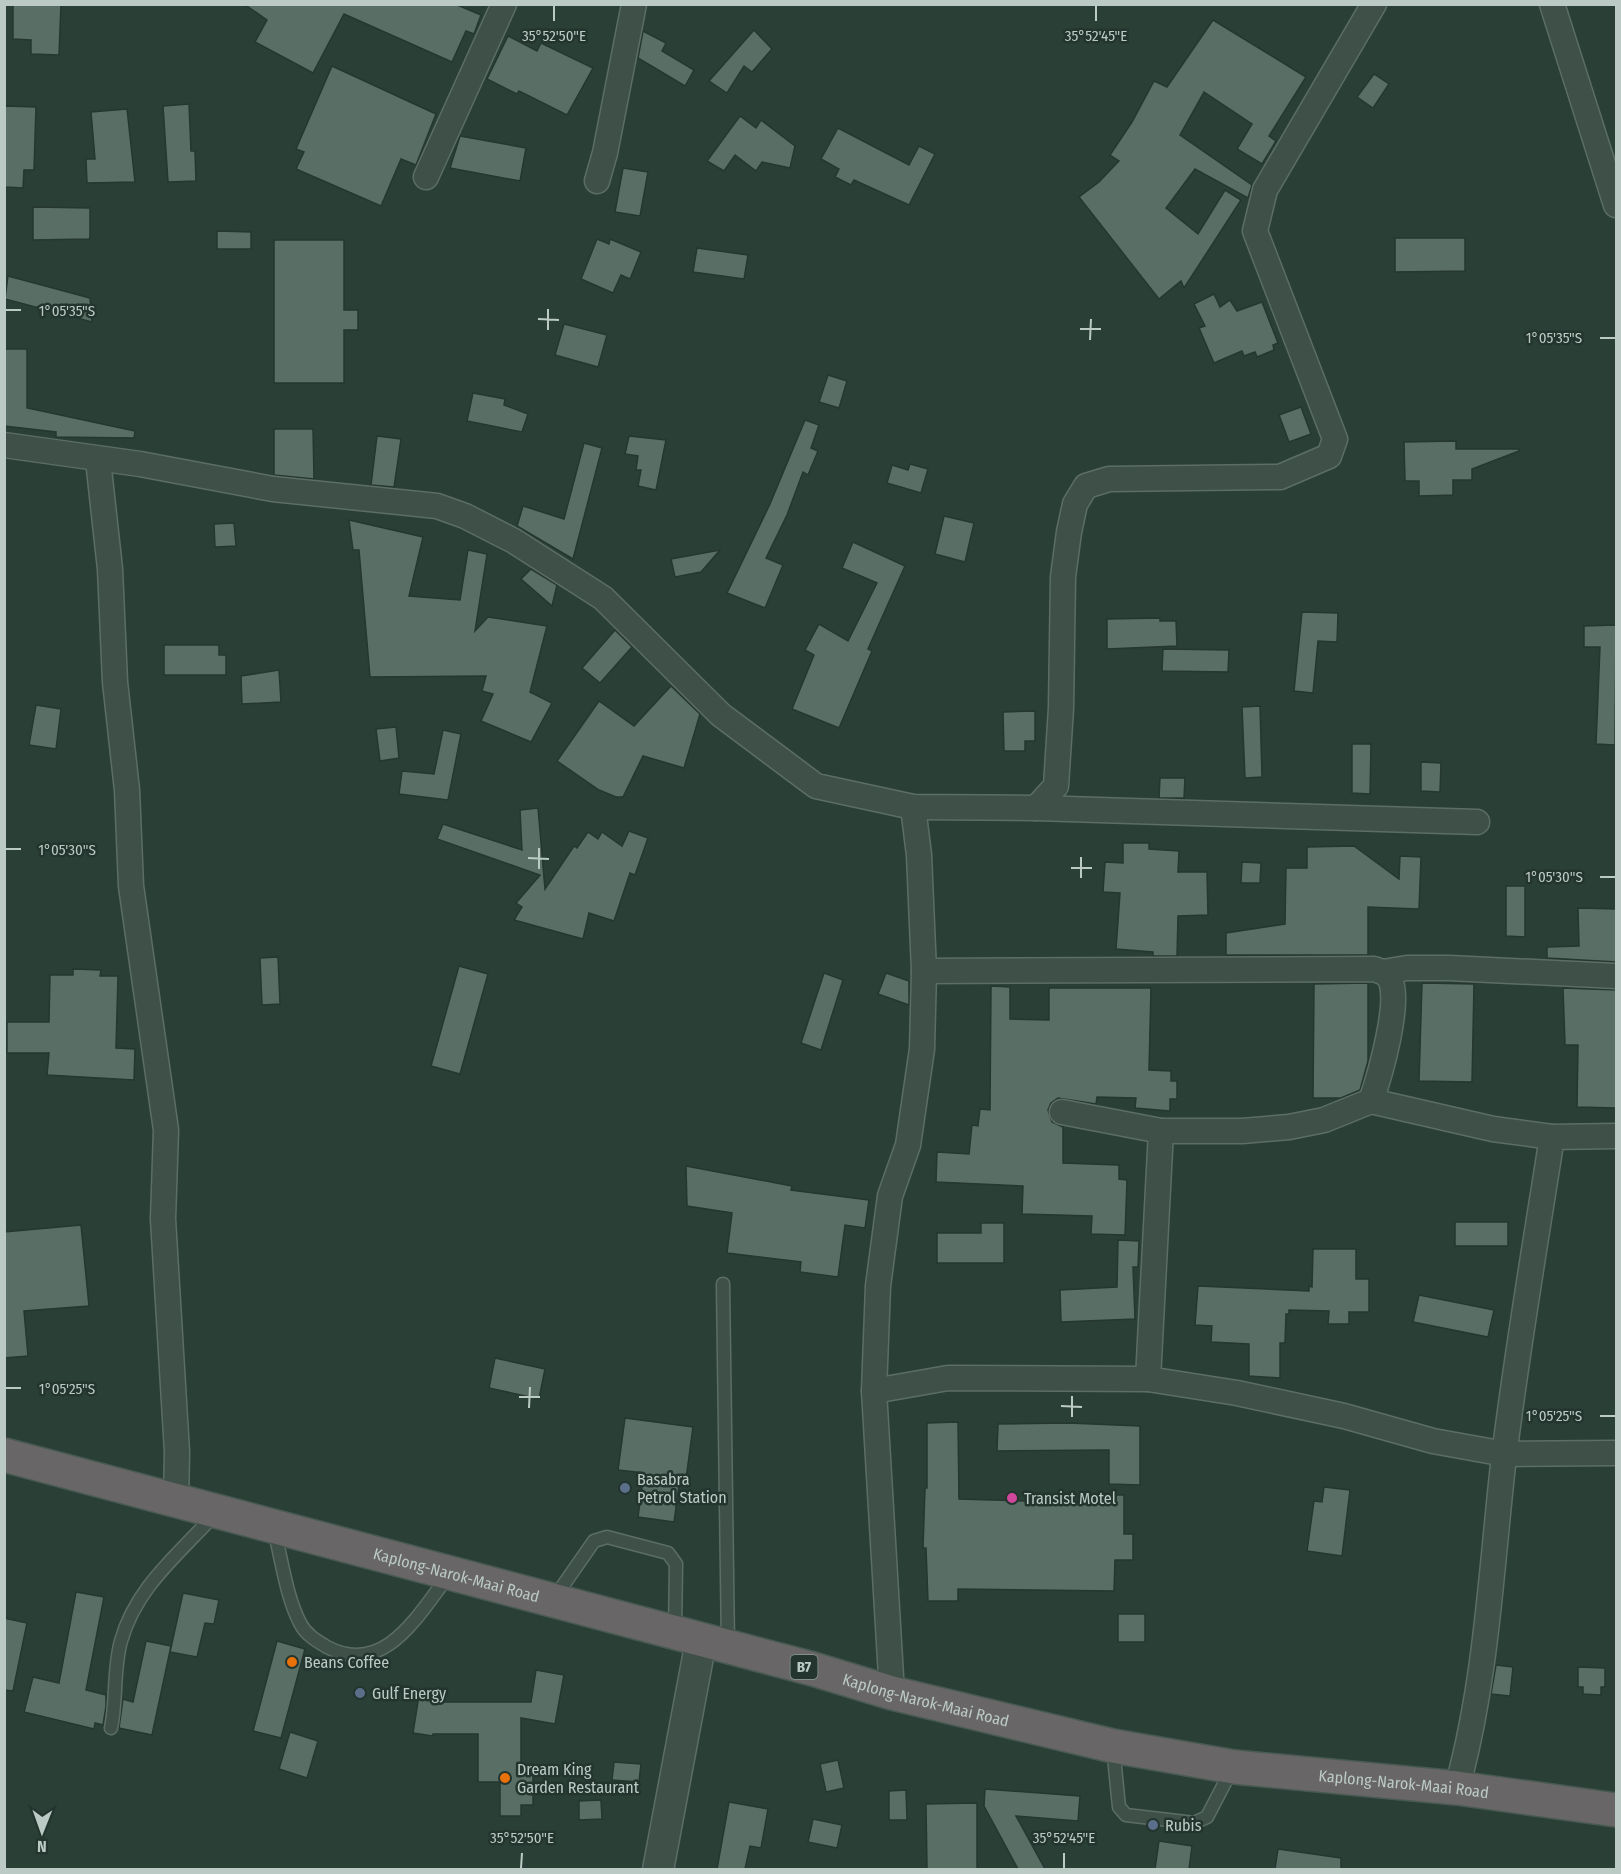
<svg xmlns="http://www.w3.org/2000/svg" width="1621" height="1874" font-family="'Fira Sans Condensed',sans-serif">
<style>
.building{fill:#596f65;stroke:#253730;stroke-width:1.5}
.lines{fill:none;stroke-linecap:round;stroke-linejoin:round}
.service-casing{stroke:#5c6d67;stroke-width:15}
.minor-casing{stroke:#5c6d67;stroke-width:27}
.tertiary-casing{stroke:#5c6d67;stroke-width:33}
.trunk-casing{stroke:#495a54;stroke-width:36}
.service{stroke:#3e5048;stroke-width:12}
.minor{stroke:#3e5048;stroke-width:24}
.tertiary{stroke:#3e5048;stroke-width:30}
.trunk{stroke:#686666;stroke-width:33}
.ticks{fill:none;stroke:#bbcac4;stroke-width:2}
.service-dot{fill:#5c6f8a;stroke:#23352e;stroke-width:2}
.hotel-dot{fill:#d1479c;stroke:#23352e;stroke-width:2}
.food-dot{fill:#e8710a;stroke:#23352e;stroke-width:2}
.labels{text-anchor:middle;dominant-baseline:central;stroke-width:5;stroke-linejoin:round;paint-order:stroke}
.shield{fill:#23352e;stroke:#8d9d97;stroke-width:1.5}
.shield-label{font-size:15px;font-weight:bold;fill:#bbcac4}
.poi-label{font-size:16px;fill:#bbcac4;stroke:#23352e;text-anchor:start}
.street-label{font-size:16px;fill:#bbcac4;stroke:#23352e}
.ticks-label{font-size:15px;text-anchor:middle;fill:#bbcac4;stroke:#23352e;stroke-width:5;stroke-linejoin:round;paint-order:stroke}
</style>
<rect width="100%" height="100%" fill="#2a4037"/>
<g class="building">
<polygon points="13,4 61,4 59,55 31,54 31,40 13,39"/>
<polygon points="244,4 455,4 481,15 474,34 466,31 452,62 344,14 313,73 255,42 267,20"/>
<polygon points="1213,20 1306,77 1269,136 1276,141 1262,164 1237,149 1252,124 1204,92 1180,135 1252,185 1248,198 1195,169 1166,208 1198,234 1225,190 1241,200 1184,288 1181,281 1159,299 1079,197 1099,182 1119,161 1110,155 1132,122 1154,81 1167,87"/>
<polygon points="754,30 772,49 752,72 744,66 727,93 709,81"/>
<polygon points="643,31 666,43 662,51 694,70 685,86 638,58"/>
<polygon points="508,36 537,51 541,43 593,68 567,115 519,91 517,94 487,79"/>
<polygon points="332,66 436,114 416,165 401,159 381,206 296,169 304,152 296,149"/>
<polygon points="1374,74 1389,84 1373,108 1357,97"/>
<polygon points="189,104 191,151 195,151 196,181 168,182 163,106"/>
<polygon points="4,106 36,107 34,170 24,170 23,188 5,187"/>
<polygon points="127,109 135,182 87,183 86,159 95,159 91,112"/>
<polygon points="740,116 756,128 761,120 795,146 790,168 762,162 756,171 735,155 724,171 707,161"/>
<polygon points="838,128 909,165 919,146 935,154 909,205 854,180 851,185 835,177 839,169 821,159"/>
<polygon points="460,136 526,148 520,181 450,168"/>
<polygon points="623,168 648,172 640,216 615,212"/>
<polygon points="33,207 90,208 90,237 89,239 33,240"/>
<polygon points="217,231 251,232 251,249 217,249"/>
<polygon points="1395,238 1465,238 1465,271 1395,272"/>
<polygon points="597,239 609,244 610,239 641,252 630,279 621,275 613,293 581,279"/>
<polygon points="274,240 344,240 344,310 358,310 358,330 344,330 344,383 274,383"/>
<polygon points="697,248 748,255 744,279 693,272"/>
<polygon points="8,276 90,298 92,322 5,299"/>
<polygon points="1214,294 1220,307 1230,300 1237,311 1262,302 1278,343 1273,345 1274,350 1257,357 1255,352 1244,356 1242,351 1214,363 1199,328 1205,326 1194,304"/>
<polygon points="564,324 607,335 598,367 555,355"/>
<polygon points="4,349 27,349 27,408 135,431 134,438 56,437 56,432 4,426"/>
<polygon points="828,375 847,381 839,408 819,402"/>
<polygon points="473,393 505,399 504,405 528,414 522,432 467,421"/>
<polygon points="1301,407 1311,434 1289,442 1279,415"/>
<polygon points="805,420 819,425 811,448 818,451 808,475 803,472 787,515 766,558 783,565 765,608 727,593 770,504"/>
<polygon points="274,429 313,429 314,479 274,475"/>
<polygon points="377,436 401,439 394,487 371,485"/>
<polygon points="629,436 666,440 656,490 638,486 641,470 636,470 638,456 625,454"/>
<polygon points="1456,441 1456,449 1519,449 1519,451 1472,469 1472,480 1453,480 1453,495 1419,496 1419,481 1405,481 1404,442"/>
<polygon points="584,443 602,448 573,559 517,526 523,506 564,519"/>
<polygon points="910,464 928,469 921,493 887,483 892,465 908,470"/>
<polygon points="944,516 974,523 965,562 935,554"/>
<polygon points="349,520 423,537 409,596 460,600 468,550 487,554 475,631 488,617 547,626 530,692 552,703 531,742 481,721 493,694 482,691 486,676 370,677 359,550 353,550"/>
<polygon points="234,523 236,546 215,547 214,524"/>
<polygon points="853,542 905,566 868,649 872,651 839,728 792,709 814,655 805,650 819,624 848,641 877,583 842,568"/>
<polygon points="720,550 701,572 675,577 671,559"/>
<polygon points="531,569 557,585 552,606 521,579"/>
<polygon points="1302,612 1338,613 1337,642 1318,641 1313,693 1294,691"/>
<polygon points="1160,618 1160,621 1176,621 1177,646 1107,649 1107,619"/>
<polygon points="1616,625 1615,745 1596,744 1600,647 1584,647 1584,626"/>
<polygon points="615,630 632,647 600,683 582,668"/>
<polygon points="164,645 219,645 219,655 226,655 226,675 164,675"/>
<polygon points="1163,649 1229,650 1228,672 1162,671"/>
<polygon points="279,670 281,702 242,704 241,676"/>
<polygon points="671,686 700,714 684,768 643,756 623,797 616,797 599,790 557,761 599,701 634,726"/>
<polygon points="36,705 61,709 56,749 29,745"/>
<polygon points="1260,706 1262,777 1245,778 1242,707"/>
<polygon points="1035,711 1035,741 1025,741 1025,751 1004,751 1003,712"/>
<polygon points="396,727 399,758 380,761 376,729"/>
<polygon points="443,730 461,734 448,800 399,794 402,771 434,774"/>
<polygon points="1352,744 1371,744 1370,794 1352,793"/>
<polygon points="1421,762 1441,763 1440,792 1421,791"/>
<polygon points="1160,778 1185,778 1184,798 1159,798"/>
<polygon points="538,808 545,889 574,846 577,848 588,832 598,839 602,832 622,846 629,831 648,838 635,875 630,873 614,921 589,913 583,939 514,920 522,907 516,903 540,875 437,839 443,824 522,850 520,810"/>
<polygon points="1123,843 1149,843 1149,849 1179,851 1178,872 1207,872 1208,915 1178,916 1177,956 1153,956 1153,952 1116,949 1120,893 1103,892 1105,862 1123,863"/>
<polygon points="1354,846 1399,879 1400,856 1421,857 1419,909 1368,907 1368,955 1226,955 1226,933 1285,924 1286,868 1307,868 1307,847"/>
<polygon points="1242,862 1261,863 1260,883 1241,883"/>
<polygon points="1506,886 1525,886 1525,937 1506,936"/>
<polygon points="1578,908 1617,909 1617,962 1547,958 1547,947 1579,946"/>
<polygon points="278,957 280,1004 262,1005 260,958"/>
<polygon points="459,966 488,974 460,1074 431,1066"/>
<polygon points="73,969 101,970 100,976 118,976 116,1048 135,1049 134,1080 47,1075 49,1053 7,1053 7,1022 49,1022 50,975 73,975"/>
<polygon points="824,973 843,980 821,1050 801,1043"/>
<polygon points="886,973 909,981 909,1005 878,994"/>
<polygon points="1368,983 1368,1061 1360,1090 1341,1098 1313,1098 1314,984"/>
<polygon points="1422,983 1474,984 1472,1082 1419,1081"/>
<polygon points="991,986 1010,987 1010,1019 1049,1020 1049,988 1151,988 1149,1070 1171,1071 1171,1081 1177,1081 1177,1099 1170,1099 1170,1111 1135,1108 1136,1098 1097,1097 1096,1104 1058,1098 1051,1103 1048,1110 1052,1122 1063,1127 1063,1163 1119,1165 1119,1179 1127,1180 1125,1235 1091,1234 1092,1216 1022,1214 1023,1186 936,1182 937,1152 969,1154 972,1125 978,1126 980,1109 990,1110"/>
<polygon points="1563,988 1617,990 1617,1108 1577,1107 1578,1045 1565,1045"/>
<polygon points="686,1166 792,1186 791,1190 869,1200 865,1228 845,1225 838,1277 800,1272 801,1262 727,1253 732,1213 687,1206"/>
<rect x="1455" y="1222" width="53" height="24"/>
<polygon points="981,1223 1004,1223 1004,1263 937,1263 937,1233 981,1233"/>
<polygon points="81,1225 89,1306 24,1311 28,1356 4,1358 4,1232"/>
<polygon points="1118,1240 1139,1241 1138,1267 1133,1267 1135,1319 1061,1322 1060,1290 1117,1287"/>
<polygon points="1313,1249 1356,1249 1356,1279 1369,1279 1369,1312 1349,1312 1349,1324 1328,1324 1329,1311 1289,1310 1289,1314 1286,1314 1285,1343 1280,1343 1280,1378 1249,1376 1249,1344 1211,1342 1212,1326 1195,1325 1198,1286 1309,1291 1309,1286 1312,1287"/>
<polygon points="1419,1295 1494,1310 1488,1337 1413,1322"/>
<polygon points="495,1358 545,1369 539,1399 489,1388"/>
<polygon points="625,1418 693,1427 686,1479 680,1478 674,1522 638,1517 644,1473 618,1470"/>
<polygon points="958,1422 959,1499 1094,1503 1094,1495 1124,1495 1124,1534 1133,1534 1133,1560 1115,1560 1114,1591 958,1589 958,1601 928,1601 926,1548 923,1548 925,1488 927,1488 927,1423"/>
<polygon points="1068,1423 1140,1426 1140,1485 1109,1484 1109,1450 997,1451 998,1424"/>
<polygon points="1324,1487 1350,1490 1342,1556 1307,1551 1314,1501 1322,1502"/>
<polygon points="76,1592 104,1597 86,1690 106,1695 106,1706 103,1725 95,1723 94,1729 24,1712 33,1677 59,1683"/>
<polygon points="183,1593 219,1600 214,1624 205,1623 197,1657 170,1652"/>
<rect x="1118" y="1614" width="27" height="28"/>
<polygon points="4,1618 27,1623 13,1691 4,1690"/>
<polygon points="146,1641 171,1646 152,1735 119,1728 123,1699 133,1702"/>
<polygon points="277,1641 305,1649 281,1738 253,1731"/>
<polygon points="1496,1665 1513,1667 1510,1696 1491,1694"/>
<polygon points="1578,1667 1605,1668 1605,1687 1601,1687 1601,1695 1583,1694 1583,1687 1578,1687"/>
<polygon points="536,1670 564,1675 555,1724 521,1718 521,1775 533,1775 533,1805 521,1805 521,1816 500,1816 500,1782 478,1782 478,1734 433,1734 433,1736 413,1733 420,1689 440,1692 438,1702 531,1702"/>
<polygon points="290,1732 318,1741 307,1778 279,1769"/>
<polygon points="838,1760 844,1788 826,1792 820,1764"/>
<polygon points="614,1762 641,1764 639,1782 612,1780"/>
<polygon points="985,1789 1080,1796 1078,1821 1016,1816 1045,1869 1018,1869 984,1806"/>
<polygon points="906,1790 907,1820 889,1820 889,1791"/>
<polygon points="601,1800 602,1819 579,1820 579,1801"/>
<polygon points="729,1802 768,1809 761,1848 750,1846 745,1869 717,1869"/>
<polygon points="977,1803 977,1869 927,1869 926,1804"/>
<polygon points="813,1819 842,1825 837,1848 808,1842"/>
<polygon points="1159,1841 1192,1846 1189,1869 1155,1869"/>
<polygon points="1278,1849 1341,1858 1341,1869 1275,1869"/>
</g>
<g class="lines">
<defs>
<g id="service">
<polyline points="723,1284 728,1646"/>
<path d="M274,1530c8,30 12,66 26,93 6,12 17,18 27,24 58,31 92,-34 122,-72"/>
<polyline points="555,1597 594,1541 607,1537 668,1553 676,1564 675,1631"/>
<path d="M111,1728c6,-28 2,-59 10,-87 15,-54 58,-87 94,-127"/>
<polyline points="1113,1747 1119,1807 1126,1815 1194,1823 1207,1817 1232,1769"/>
</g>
<g id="minor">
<polyline points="1552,4 1616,205"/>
<polyline points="426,177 504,4"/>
<polyline points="597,181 605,153 634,4"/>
<polyline points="4,445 140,464 273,489 437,506 465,516 514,541 603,598 721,715 816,786 913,807 1036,808 1056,786 1061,708 1063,577 1069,532 1075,504 1086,486 1109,479 1280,477 1329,456 1335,439 1255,231 1265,190 1374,4"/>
<polyline points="98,460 110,569 115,682 127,790 131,886 166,1130 163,1219 177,1452 176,1502"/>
<polyline points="1036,808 1477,822"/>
<path d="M924,971l450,-2c6,2 13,4 16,10 11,24 -10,96 -19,122l122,28 59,8"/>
<polyline points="1383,972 1407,968 1449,968 1616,976"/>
<polyline points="1062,1112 1161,1131 1242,1131 1289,1127 1324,1120 1371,1101"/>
<polyline points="1148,1379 1161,1131"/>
<polyline points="874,1391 948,1378 1148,1379 1237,1393 1344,1416 1433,1441 1505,1454 1616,1453"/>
<polyline points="892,1693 874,1391 878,1286 890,1196 908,1145 922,1049 924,971 919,855 913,807"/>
<path d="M1457,1788c29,-105 34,-215 46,-323 13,-109 32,-219 49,-328l64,-1"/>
</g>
<polyline id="tertiary" points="658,1870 701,1641"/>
<g id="trunk">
<path id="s1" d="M4,1455l809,214 79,24 221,53 121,21 223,21 159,22"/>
</g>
</defs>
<use href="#service" class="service-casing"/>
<use href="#minor" class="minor-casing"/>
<use href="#tertiary" class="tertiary-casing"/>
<use href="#trunk" class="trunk-casing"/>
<use href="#service" class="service"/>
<use href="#minor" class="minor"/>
<use href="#tertiary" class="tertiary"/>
<use href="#trunk" class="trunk"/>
</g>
<path class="ticks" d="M554,21v-15M1096,21v-15M6,310h15M538,319l21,1M1080,329h21M548,330v-21M1600,338h15M1090,340l1,-21M6,849h15M528,858l21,1M1071,868h21M539,869v-21M1600,877h15M1081,878v-21M6,1388h15M519,1397h21M1061,1406l21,1M529,1408l1,-21M1600,1416h15M1072,1417v-21M521,1868l1,-15M1064,1868v-15"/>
<g class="service-dot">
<circle cx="625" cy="1488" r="6"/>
<circle cx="360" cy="1693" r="6"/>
<circle cx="1153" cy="1825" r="6"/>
</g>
<circle class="hotel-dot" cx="1012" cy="1498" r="6"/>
<g class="food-dot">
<circle cx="292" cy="1662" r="6"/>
<circle cx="505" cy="1778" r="6"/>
</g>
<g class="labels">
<rect class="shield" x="790.5" y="1655" width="27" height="24" rx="4.5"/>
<g class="shield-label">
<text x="804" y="1667">B7</text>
</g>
<g class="poi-label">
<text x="637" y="1479">Basabra<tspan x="637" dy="18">Petrol Station</tspan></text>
<text x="1024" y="1498">Transist Motel</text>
<text x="304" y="1662">Beans Coffee</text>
<text x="372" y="1693">Gulf Energy</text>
<text x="517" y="1769">Dream King<tspan x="517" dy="18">Garden Restaurant</tspan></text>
<text x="1165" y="1825">Rubis</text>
</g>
<g class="street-label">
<text stroke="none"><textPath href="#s1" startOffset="468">Kaplong-Narok-Maai Road</textPath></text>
<text stroke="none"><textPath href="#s1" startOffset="954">Kaplong-Narok-Maai Road</textPath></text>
<text stroke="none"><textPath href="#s1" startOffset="1440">Kaplong-Narok-Maai Road</textPath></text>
</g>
</g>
<g class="ticks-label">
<text x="554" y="41">35°52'50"E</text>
<text x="1096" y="41">35°52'45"E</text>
<text x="67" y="316">1°05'35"S</text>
<text x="1554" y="343">1°05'35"S</text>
<text x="67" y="855">1°05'30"S</text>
<text x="1554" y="882">1°05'30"S</text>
<text x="67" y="1394">1°05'25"S</text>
<text x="1554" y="1421">1°05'25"S</text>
<text x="522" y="1843">35°52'50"E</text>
<text x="1064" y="1843">35°52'45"E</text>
</g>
<rect width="1621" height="1874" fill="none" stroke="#bbcac4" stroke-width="12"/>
<g transform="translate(42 1832) rotate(181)" stroke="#23352e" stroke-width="4.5" paint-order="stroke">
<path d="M0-4.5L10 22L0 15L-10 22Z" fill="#bbcac4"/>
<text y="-9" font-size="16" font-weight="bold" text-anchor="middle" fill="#bbcac4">N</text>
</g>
</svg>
